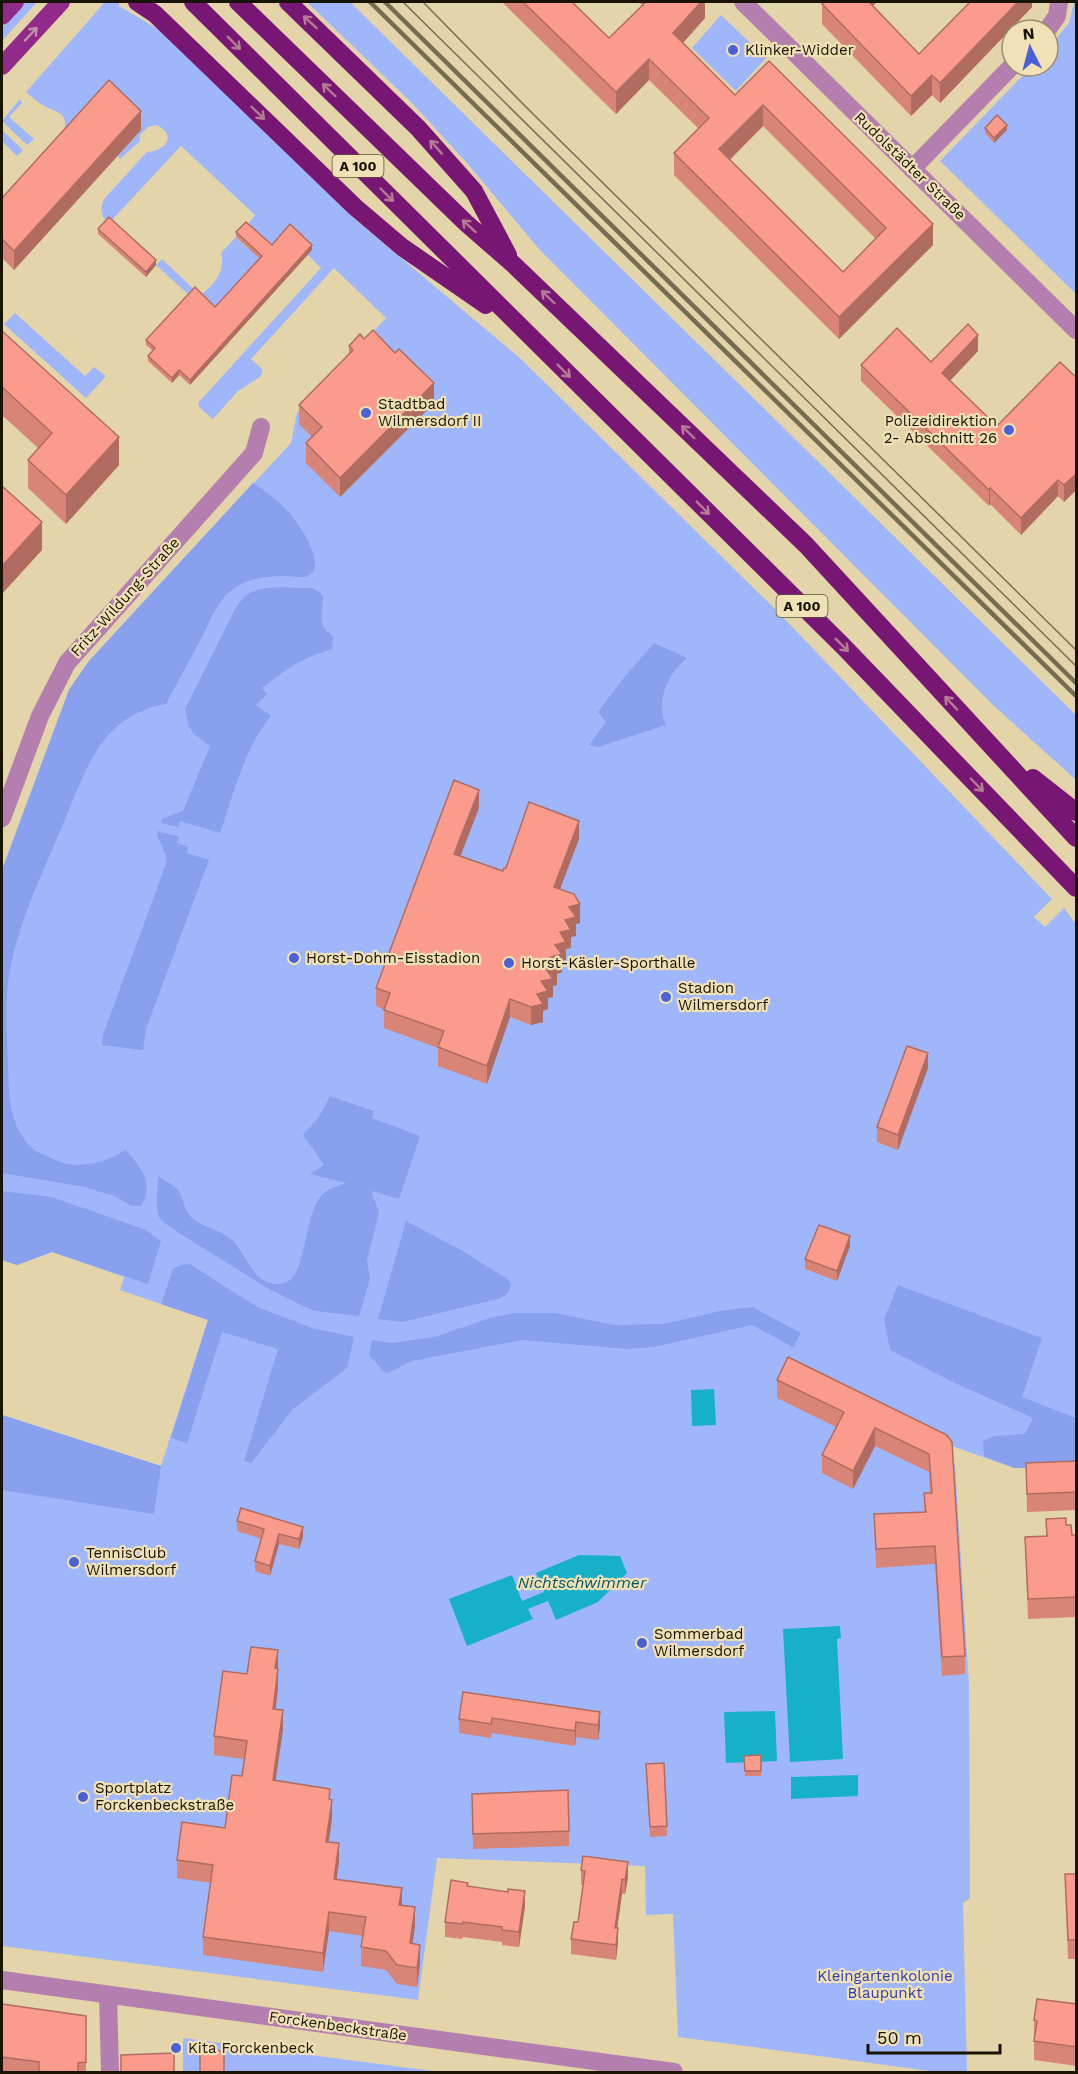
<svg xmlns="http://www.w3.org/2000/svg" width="1078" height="2074" font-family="'Work Sans',sans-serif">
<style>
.green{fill:#a0b6fb}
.forest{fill:#88a0ee}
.water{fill:#17b1c7}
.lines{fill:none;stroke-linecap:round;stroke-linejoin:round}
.minor{stroke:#b47eae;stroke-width:18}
.major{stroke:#912a8b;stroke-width:18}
.highway{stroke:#781773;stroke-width:18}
.tram{stroke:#766c50;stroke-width:1.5}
.rail{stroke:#766c50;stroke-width:4.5}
.wall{fill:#d88578;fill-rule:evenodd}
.shaded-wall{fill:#b06c61}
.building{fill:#fb9b8b;stroke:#b06c61;stroke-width:1.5;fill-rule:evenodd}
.oneway{stroke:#b47c94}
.oneway2{stroke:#c58fa3}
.poi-dot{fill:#4961d5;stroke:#f0e1b6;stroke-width:2}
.labels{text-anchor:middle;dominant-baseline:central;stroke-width:4.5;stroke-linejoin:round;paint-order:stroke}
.shield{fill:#f0e1b6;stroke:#5a5139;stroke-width:1.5}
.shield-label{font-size:14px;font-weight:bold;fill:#191304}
.poi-label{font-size:15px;fill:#191304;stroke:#f0e1b6;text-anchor:start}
.street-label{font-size:15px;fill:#191304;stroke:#f0e1b6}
.park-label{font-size:15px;fill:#2d3ead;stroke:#f0e1b6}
.water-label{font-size:16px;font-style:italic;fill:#035661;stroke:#f0e1b6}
</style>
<rect width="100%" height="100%" fill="#e3d4a9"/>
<g class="green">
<polygon points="26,2 37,2 2,41 2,28"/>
<path d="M105,2h14v4l42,25 195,189 165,139 258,254 273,286 -18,18 11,10 19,-19 12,16v542l-62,2 -68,-24 9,21 14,221 1,212 -7,5 4,169h-30l-259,-35 -5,-123 -27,1 -1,-49 -208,-8 -19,142 -416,-54v-531l159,51 47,-146 -88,-30 4,-13 -72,-25 -35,13 -15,-5v-390l67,-180 20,-29 202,-218 6,-30 89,-95 -52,-50 -83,91 12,11 -3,7 -22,14 -25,28 -14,-12 -1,-4 123,-135 -13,-13 2,-7 -95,64 -24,-15 -35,-32 6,-6 37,35h3c13,-10 24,-24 19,-41l15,-16 11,11 -1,-21 9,-12 -74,-69 -70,75 -4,1c-7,-7 -7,-16 -2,-24l42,-46c20,-1 30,-18 9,-27l-8,2 -8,8v6l-20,18 -2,-3 23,-26 -78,4c8,-23 -8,-21 -22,-30 -5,-3 -10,-8 -15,-12z"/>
<polygon points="307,2 350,2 1076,715 1076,780 993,705 539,249 467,163 411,102"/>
<polygon points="1074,2 1076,2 1076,294 940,161 1032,66 1048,66 1048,49 1069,23"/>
<polygon points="721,15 766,58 736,91 692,48"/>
<polygon points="20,99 22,103 9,117 34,139 27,145 2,121"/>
<polygon points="2,130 23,150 17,156 2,141"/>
<polygon points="15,313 85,376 94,367 106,376 86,398 4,324"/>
<polygon points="183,2038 440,2072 183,2072"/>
</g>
<g class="forest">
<path d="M253,483c10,7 21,14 29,22 11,10 48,59 26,71 -6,3 -16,0 -23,0 -17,0 -38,2 -52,13 -15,10 -22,30 -30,46 -12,23 -25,46 -37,69 -27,5 -47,16 -64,39 -18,24 -27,54 -39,81 -21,51 -48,104 -55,159 -3,26 -1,55 0,81 1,31 0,62 25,85 5,4 14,7 20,10 25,12 50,4 73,-9 15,18 29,33 15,56h-9l-18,-10 -29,-9 -83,-14v-303l67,-180 20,-29z"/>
<path d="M312,588l9,5 2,4c0,18 -7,28 10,39l-1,13c-32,10 -44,19 -70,39l5,6 -11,11 15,11c-27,32 -37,78 -51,117l-40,-12 -2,6 -17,-4 1,-4 21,-8 27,-65 -16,-12 -5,-7 -4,-18 50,-100c3,-4 6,-9 9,-12 16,-14 48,-9 68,-9z"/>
<path d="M654,643l33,15c-19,15 -32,44 -21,67l-68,22 -9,-2 17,-23 -8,-10 24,-32z"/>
<polygon points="158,831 179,837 177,843 188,847 187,853 209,860 146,1029 143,1050 102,1045 103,1035 166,864 166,855 157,835"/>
<path d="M330,1096l44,15 -2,7 48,18 -21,63 -27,-8c0,9 6,13 7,22l-12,47 3,19 -11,37 -44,-5 -10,-4 -36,-18 -90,-56c-6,-5 -16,-10 -20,-16 -4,-8 -1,-31 -1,-41 5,4 15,8 19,13 7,8 6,21 15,29 11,10 28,11 40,22 15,15 20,42 44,44 9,1 14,-3 19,-10 12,-20 12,-69 30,-82 5,-4 15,-6 21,-9l-36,-9 14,-9 -21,-30 16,-18z"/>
<polygon points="2,1191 51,1197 144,1229 161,1241 148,1284 52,1252 17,1265 2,1260"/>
<path d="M406,1221l55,29 45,28 5,5c-1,10 -5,12 -13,16l-96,23 -24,-3z"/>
<polygon points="190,1264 257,1307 312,1328 354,1337 347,1368 293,1409 251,1463 244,1461 278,1349 222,1332 187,1443 171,1438 208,1320 161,1304 173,1269 180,1265"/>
<polygon points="898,1285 1042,1338 1022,1397 1076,1418 1076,1466 1014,1468 984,1456 983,1441 995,1436 1025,1434 1033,1418 955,1383 890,1350 884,1319"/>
<polygon points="752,1307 801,1333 793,1347 752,1325 654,1347 627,1349 522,1340 412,1361 386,1374 369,1355 372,1340 392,1343 435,1337 493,1317 516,1313 555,1313 614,1325 664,1324 720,1311"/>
<polygon points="2,1415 161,1466 154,1514 2,1490"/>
</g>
<g class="water">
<polygon points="714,1389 716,1425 692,1426 691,1390"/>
<polygon points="579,1555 620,1556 627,1573 598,1602 556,1620 548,1601 528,1609 533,1619 467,1646 449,1599 512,1575 522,1601 544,1592 536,1573"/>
<polygon points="840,1626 841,1638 837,1639 843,1759 790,1762 783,1629"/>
<polygon points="775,1711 777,1761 726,1763 724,1712"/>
<polygon points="858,1775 858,1796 791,1799 791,1777"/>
</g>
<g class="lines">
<g class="minor">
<polyline points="743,2 1076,330"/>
<polyline points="1047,30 1057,16 1059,2"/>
<polyline points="912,169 1012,66"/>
<polyline points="2,818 40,716 67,663 254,453 261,427"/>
<polyline points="2,1980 674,2072"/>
<polyline points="108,1995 110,2072"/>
</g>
<g class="major">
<polyline points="2,16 15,2"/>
<polyline points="2,66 61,2"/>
</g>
<g class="highway">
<polyline points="137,2 155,14 355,207 402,247 486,305"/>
<polyline points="193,2 842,645 1076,888"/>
<polyline points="238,2 466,223 513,264 806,545 1076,838"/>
<polyline points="288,2 418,128 474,191 508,255"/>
<polyline points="1033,778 1076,812"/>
</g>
<g class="tram">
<polyline points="403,2 1076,666"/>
<polyline points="423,2 526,107 1076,650"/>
</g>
<g class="rail">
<polyline points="370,2 1076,696"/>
<polyline points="385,2 1076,683"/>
</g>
</g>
<g class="wall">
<path d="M502,2h70l37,36 33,-33 -4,-3h67v16l-22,25 52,52 34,-34 164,184 -94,94 -165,-164v-22l25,-24 -50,-49 -33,34zM763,126l113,113 -33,33 -113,-112z"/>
<polygon points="825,2 877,2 873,5 919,54 1032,2 1032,7 940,103 932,95 911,116 822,24 822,4"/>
<polygon points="985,128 1007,130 994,143 985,133"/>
<polygon points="141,130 14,270 2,258 2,198"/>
<polygon points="98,229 156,265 146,277 98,234"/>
<polygon points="236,232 272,245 312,250 190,385 179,375 172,383 148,361 148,356 153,351 146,345 146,340 215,307 259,258 236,237"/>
<polygon points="2,331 119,465 66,524 28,488 28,460 38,448 2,415"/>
<polygon points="349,346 434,403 340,497 306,463 306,443 312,437 299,424 299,405 349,355"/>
<polygon points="978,351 950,381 997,426 1077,378 1077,489 1064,502 1058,496 1021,535 990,504 989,506 861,381 861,365 931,362"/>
<polygon points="479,808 460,856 503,871 506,868 579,839 560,889 580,923 576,924 576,936 571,937 571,948 566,949 566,960 562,961 562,972 557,974 557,985 553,986 553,997 548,998 548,1009 543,1011 543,1022 531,1025 510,1017 487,1084 438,1066 438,1048 384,1028 384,1010 376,1006 376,988"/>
<polygon points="928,1068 898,1150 877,1142 877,1127"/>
<polygon points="850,1246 837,1281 805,1269 805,1259"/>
<polygon points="777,1380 947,1435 965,1656 965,1674 942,1676 935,1564 876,1568 874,1514 924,1512 924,1493 930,1493 929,1472 875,1446 853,1489 822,1473 822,1455 836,1427 777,1398"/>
<polygon points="1077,1461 1077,1510 1027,1512 1026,1463"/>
<polygon points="1046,1519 1066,1525 1072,1535 1077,1535 1077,1617 1028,1619 1025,1537 1046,1536"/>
<polygon points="237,1521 303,1537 299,1549 279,1544 270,1576 255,1571 255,1561 262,1539 237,1531"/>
<polygon points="278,1669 278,1688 276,1709 283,1729 275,1781 330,1800 332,1819 328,1842 339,1862 336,1879 402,1905 415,1926 412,1944 420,1964 417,1987 397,1984 386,1970 361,1966 361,1947 363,1936 329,1931 323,1972 203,1955 203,1937 211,1883 177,1878 177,1860 225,1828 242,1776 244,1759 214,1755 214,1736 247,1674"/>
<polygon points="600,1712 600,1727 598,1740 576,1737 575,1746 492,1733 491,1738 459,1733 459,1719"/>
<polygon points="761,1755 761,1776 745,1776 744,1756"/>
<polygon points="646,1764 667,1826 667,1836 650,1837"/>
<polygon points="472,1794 569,1831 569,1846 473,1849"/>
<polygon points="581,1870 628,1877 625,1894 622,1894 617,1928 618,1943 616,1960 571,1954 571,1939 578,1922 583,1885 581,1885"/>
<polygon points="1065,1874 1077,1874 1077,1959 1068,1959"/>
<polygon points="468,1886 525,1906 519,1947 502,1945 502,1942 463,1937 462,1939 445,1937 445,1922"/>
<polygon points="2,2004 86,2016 86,2073 2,2073"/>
<polygon points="1077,2004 1077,2066 1034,2060 1034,2020"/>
</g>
<g class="shaded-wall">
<polygon points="701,2 705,2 705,18 673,54 673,33"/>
<polygon points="863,2 877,2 863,15"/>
<polygon points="1018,2 1032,2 1032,7 940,103 940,83"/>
<polygon points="649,59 649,80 616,114 616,92"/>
<polygon points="932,75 932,95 911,116 911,96"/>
<polygon points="763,105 763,126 719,170 719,149"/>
<polygon points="141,111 141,130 14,270 14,251"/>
<polygon points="1007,125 1007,130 994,143 994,138"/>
<polygon points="933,224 933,245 839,339 839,317"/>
<polygon points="312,245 312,250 190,385 190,380"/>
<polygon points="156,260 156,265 146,277 146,272"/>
<polygon points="978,335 978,351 942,389 942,373"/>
<polygon points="179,370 179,375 172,383 172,378"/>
<polygon points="434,383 434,403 340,497 340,478"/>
<polygon points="119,437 119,465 66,524 66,495"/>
<polygon points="1077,473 1077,489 1064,502 1064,485"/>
<polygon points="1058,480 1058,496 1021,535 1021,518"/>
<polygon points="990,488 990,504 989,506 989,490"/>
<polygon points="42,522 42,550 2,594 2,566"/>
<polygon points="479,790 479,808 454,873 454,854"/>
<polygon points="579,821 579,839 554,905 554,887"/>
<polygon points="580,904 580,923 576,924 576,936 571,937 571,948 566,949 566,960 562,961 562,972 557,974 557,985 553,986 553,997 548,998 548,1009 543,1011 543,1022 531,1025 531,1007 551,957 569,907"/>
<polygon points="510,999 510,1017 487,1084 487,1066"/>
<polygon points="928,1053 928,1068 898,1150 898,1135"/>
<polygon points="850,1236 850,1246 837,1281 837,1271"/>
<polygon points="875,1428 875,1446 853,1489 853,1471"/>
<polygon points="303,1527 303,1537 299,1549 299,1539"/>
<polygon points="279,1534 279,1544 270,1576 270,1566"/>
<polygon points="278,1650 278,1669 275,1668"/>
<polygon points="278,1669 278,1688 273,1728 273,1709"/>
<polygon points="283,1710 283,1729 273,1799 273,1780"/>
<polygon points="600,1712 600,1727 598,1740 598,1725"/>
<polygon points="576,1722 576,1737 575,1746 575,1731"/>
<polygon points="332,1800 332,1819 326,1861 326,1842"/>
<polygon points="339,1843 339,1862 334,1898 334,1879"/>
<polygon points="628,1862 628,1877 625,1894 625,1880"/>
<polygon points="622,1879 622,1894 615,1943 615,1928"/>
<polygon points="402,1888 402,1907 399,1905"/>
<polygon points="525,1891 525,1906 519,1947 519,1932"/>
<polygon points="415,1907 415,1926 410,1962 410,1943"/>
<polygon points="329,1912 329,1931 323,1972 323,1953"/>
<polygon points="618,1928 618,1943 616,1960 616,1945"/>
<polygon points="420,1945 420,1964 417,1987 417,1968"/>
</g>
<g class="building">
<path d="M523,2h49l37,36 37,-36h55l-28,31 62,62 34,-34 164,163 -94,93 -165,-164 35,-35 -60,-59 -33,33zM763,105l123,123 -43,44 -124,-123z"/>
<polygon points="825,2 869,2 919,54 970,2 1018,2 940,83 932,75 911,96 822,4"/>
<polygon points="109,80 141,111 14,251 2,239 2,198"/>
<polygon points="997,115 1007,125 994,138 985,128"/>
<polygon points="109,217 156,260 146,272 98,229"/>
<polygon points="246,222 272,245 290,224 312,245 190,380 179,370 172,378 148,356 155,348 146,340 195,287 215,307 262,256 236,232"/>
<polygon points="968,324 978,335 942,373 997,426 1060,362 1077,378 1077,473 1064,485 1058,480 1021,518 990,488 989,490 861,365 897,328 931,362"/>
<polygon points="373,330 395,353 399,349 434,383 340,478 306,443 322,427 299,405 353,350 349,346 360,334 364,339"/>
<polygon points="2,331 119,437 66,495 28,460 52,433 2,387"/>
<polygon points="3,487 42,522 2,566 2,490"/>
<polygon points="454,780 479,790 454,854 503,871 504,868 506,868 529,802 579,821 554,887 574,894 580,904 569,907 576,917 565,920 571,930 560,932 566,942 555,945 562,954 551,957 557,966 546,969 553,979 541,981 548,991 537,994 543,1004 531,1007 510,999 487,1066 438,1047 444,1031 384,1010 390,993 376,988"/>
<polygon points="907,1046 928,1053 898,1135 877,1127"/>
<polygon points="819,1225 850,1236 837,1271 805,1259"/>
<polygon points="788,1357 947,1435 952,1442 965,1656 942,1657 935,1546 876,1549 874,1514 926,1512 924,1493 932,1493 929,1454 875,1428 853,1471 822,1455 844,1412 777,1380"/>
<polygon points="1077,1461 1077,1492 1027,1494 1026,1463"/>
<polygon points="241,1508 303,1527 299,1539 279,1534 270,1566 255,1561 264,1529 237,1521"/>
<polygon points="1066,1518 1066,1525 1071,1525 1072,1535 1077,1535 1077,1597 1028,1599 1025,1537 1047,1536 1046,1519"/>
<polygon points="251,1647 278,1650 275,1668 278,1669 273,1709 283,1710 273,1780 330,1789 329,1799 332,1800 326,1842 339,1843 334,1879 402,1888 399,1905 415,1907 410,1943 420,1945 417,1968 397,1965 386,1951 361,1947 366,1917 329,1912 323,1953 203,1937 213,1865 177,1860 182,1822 225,1828 232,1775 242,1776 247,1741 214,1736 223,1671 247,1674"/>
<polygon points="463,1692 600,1712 598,1725 576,1722 575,1731 492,1718 491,1724 459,1719"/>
<polygon points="761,1755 761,1771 745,1771 744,1756"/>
<polygon points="664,1763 667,1826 650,1827 646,1764"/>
<polygon points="568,1790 569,1831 473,1834 472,1794"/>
<polygon points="583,1856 628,1862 625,1880 622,1879 615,1928 618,1928 616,1945 571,1939 574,1922 578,1922 585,1871 581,1870"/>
<polygon points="1065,1874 1077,1874 1077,1940 1068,1940"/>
<polygon points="451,1880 468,1883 467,1886 508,1892 508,1889 525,1891 519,1932 502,1930 502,1927 463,1922 462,1924 445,1922"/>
<polygon points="1037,1999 1077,2004 1077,2047 1034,2041 1037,2021 1034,2020"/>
<polygon points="2,2004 86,2016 86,2062 78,2063 78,2073 39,2073 39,2062 2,2057"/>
<rect x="200" y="2051" width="24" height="22"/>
<polygon points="174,2053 174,2073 121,2073 121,2055"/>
</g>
<defs><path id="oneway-shaft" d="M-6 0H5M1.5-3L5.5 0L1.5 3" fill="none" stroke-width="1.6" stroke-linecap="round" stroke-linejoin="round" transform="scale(1.5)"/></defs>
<g class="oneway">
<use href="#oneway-shaft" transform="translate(310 22) rotate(-137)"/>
<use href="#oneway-shaft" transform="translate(234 43) rotate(45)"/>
<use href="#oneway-shaft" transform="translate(329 90) rotate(-136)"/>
<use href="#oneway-shaft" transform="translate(258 113) rotate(44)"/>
<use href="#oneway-shaft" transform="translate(436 147) rotate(-132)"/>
<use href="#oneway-shaft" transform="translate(387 195) rotate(45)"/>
<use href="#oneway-shaft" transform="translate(469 226) rotate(-138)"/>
<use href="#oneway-shaft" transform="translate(548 297) rotate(-136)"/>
<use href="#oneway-shaft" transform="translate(564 371) rotate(45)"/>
<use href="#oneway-shaft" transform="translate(688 432) rotate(-136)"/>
<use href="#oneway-shaft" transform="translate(703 508) rotate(45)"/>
<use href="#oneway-shaft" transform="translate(842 645) rotate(45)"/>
<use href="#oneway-shaft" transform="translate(951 703) rotate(-133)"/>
<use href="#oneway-shaft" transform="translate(977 785) rotate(46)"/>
</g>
<use class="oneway2" href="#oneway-shaft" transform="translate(31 34) rotate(-47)"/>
<g class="poi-dot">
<circle cx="733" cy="50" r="6"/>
<circle cx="366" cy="413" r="6"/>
<circle cx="1009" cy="430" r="6"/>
<circle cx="294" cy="958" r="6"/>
<circle cx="509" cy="963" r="6"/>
<circle cx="666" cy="997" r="6"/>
<circle cx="74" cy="1562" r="6"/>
<circle cx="642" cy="1643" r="6"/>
<circle cx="83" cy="1797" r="6"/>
<circle cx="176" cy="2048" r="6"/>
</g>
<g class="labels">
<g class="shield">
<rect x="332.5" y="155" width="51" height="22" rx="4.5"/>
<rect x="776.5" y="595" width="51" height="22" rx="4.5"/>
</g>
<g class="shield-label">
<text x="358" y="166">A 100</text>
<text x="802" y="606">A 100</text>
</g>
<g class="poi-label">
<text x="745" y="50">Klinker-Widder</text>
<text x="378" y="404">Stadtbad<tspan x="378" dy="17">Wilmersdorf II</tspan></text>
<text x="997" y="421" text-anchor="end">Polizeidirektion<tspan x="997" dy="17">2- Abschnitt 26</tspan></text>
<text x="306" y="958">Horst-Dohm-Eisstadion</text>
<text x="521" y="963">Horst-Käsler-Sporthalle</text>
<text x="678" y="988">Stadion<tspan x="678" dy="17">Wilmersdorf</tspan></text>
<text x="86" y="1553">TennisClub<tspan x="86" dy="17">Wilmersdorf</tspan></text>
<text x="654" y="1634">Sommerbad<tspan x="654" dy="17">Wilmersdorf</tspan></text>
<text x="95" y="1788">Sportplatz<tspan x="95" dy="17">Forckenbeckstraße</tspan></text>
<text x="188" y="2048">Kita Forckenbeck</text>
</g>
<g class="street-label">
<text transform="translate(910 166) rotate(44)">Rudolstädter Straße</text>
<text transform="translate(125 597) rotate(-48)">Fritz-Wildung-Straße</text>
<text transform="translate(338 2026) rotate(8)">Forckenbeckstraße</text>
</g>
<g class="park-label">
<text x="885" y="1976">Kleingartenkolonie<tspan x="885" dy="17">Blaupunkt</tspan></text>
</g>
<g class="water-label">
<text x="582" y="1582">Nichtschwimmer</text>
</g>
</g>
<rect width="1078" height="2074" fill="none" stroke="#191304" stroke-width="6"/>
<g transform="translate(1030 48) rotate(354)"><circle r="28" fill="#f0e1b6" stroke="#9a8f6f" stroke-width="1.5"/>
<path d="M0-4.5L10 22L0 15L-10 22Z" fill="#4961d5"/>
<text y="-9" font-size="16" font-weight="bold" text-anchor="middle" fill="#191304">N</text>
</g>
<path d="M868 2044v9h132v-9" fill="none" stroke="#191304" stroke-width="3"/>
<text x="877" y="2044" font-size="18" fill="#191304" stroke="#f0e1b6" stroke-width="4.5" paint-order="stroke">50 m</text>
</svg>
